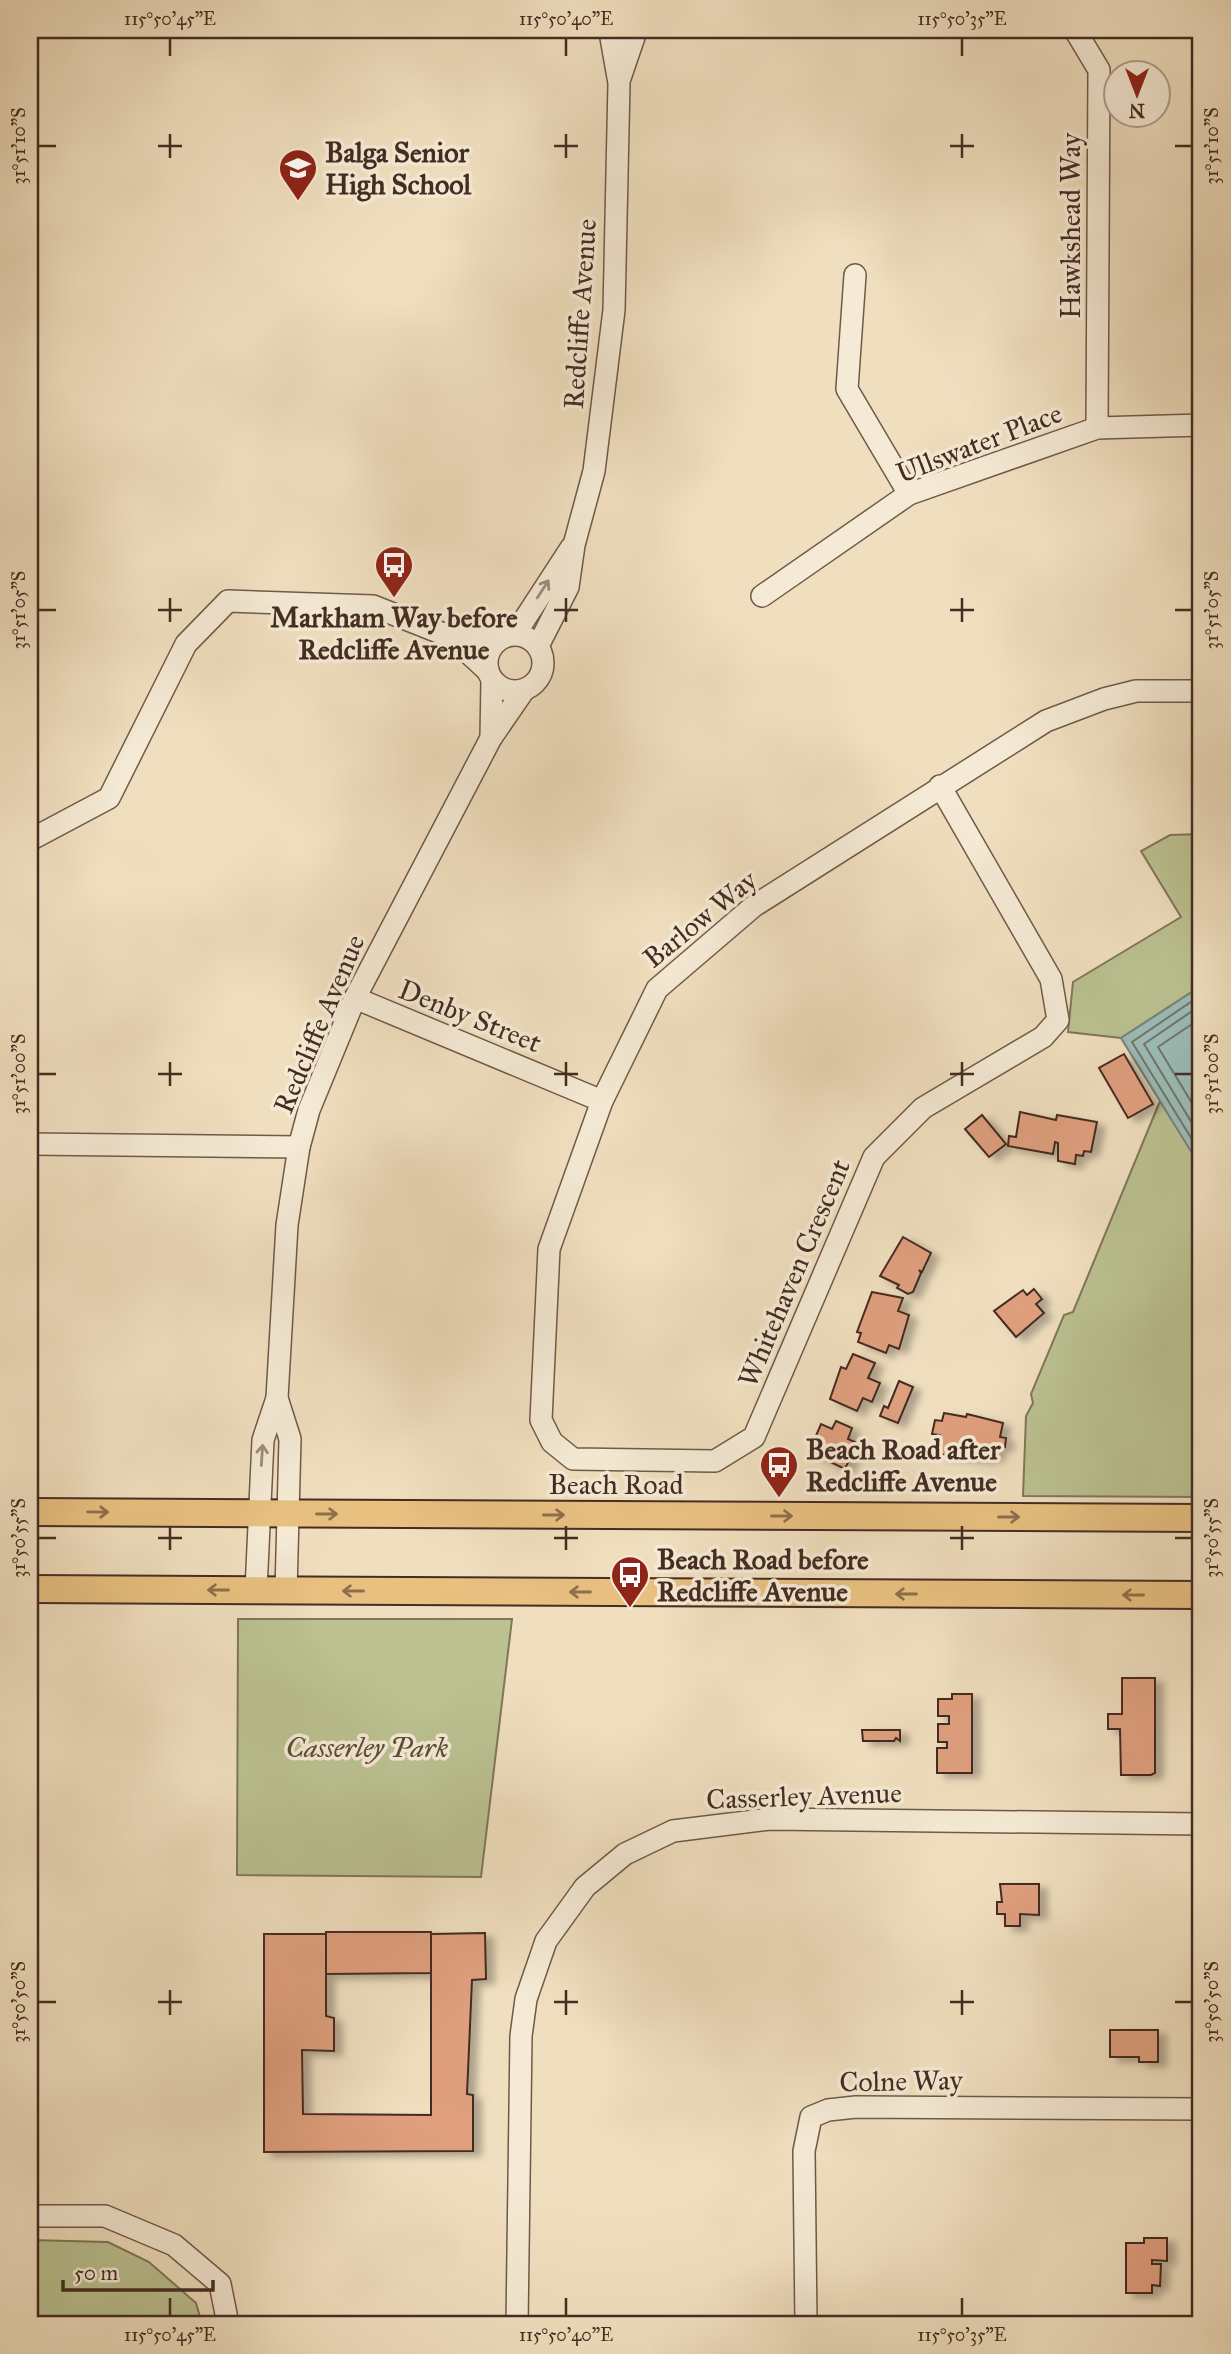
<svg xmlns="http://www.w3.org/2000/svg" width="1231" height="2354" font-family="'IM FELL Great Primer',serif">
<style>
.green{fill:#bbc191;stroke:#80765a;stroke-width:2}
.water{fill:#9bbcb7;stroke:#78827b;stroke-width:2}
.lines{fill:none;stroke-linecap:round;stroke-linejoin:round}
.shore{stroke:#70746c;stroke-width:2}
.building{fill:#df9f7e;stroke:#442c22;stroke-width:2;filter:url(#shadow)}
.minor-casing{stroke:#6f5949;stroke-width:24}
.major-casing{stroke:#442c22;stroke-width:30}
.minor{stroke:#f5ead5;stroke-width:21}
.major{stroke:#e8c080;stroke-width:26}
.oneway{stroke:#9c8b7c}
.oneway2{stroke:#8e6f4c}
.ticks{fill:none;stroke:#442c22;stroke-width:2.5}
.labels{text-anchor:middle;dominant-baseline:central;stroke-width:7;stroke-linejoin:round;paint-order:stroke}
.poi-label{font-size:28px;font-weight:bold;fill:#442c22;stroke:#f5ead5;text-anchor:start}
.street-label{font-size:28px;fill:#442c22;stroke:#f5ead5}
.park-label{font-size:28px;font-style:italic;fill:#5c4a38;stroke:#f5ead5}
.neatline{fill:none;stroke:#442c22;stroke-width:2.5}
.ticks-label{font-size:18px;text-anchor:middle;fill:#442c22}
</style>
<defs>
<filter id="shadow"><feDropShadow dx="8" dy="4.5" stdDeviation="3.5" flood-color="#0004"/></filter>
</defs>
<rect width="100%" height="100%" fill="#f0dfbf"/>
<filter id="stains"><feTurbulence type="fractalNoise" baseFrequency=".00286" numOctaves="4"/><feColorMatrix values="0 0 0 0 .2 0 0 0 0 .09 0 0 0 0 .02 0 0 0 .5 -.17"/></filter>
<radialGradient id="worn" r=".72"><stop offset=".6" stop-color="#630" stop-opacity="0"/><stop offset="1" stop-color="#630" stop-opacity=".3"/></radialGradient>
<g class="green">
<polygon points="1201,834 1201,986 1121,1038 1068,1032 1073,982 1181,917 1141,851 1170,835"/>
<polygon points="1160,1101 1201,1165 1201,1497 1023,1496 1026,1416 1033,1403 1031,1394 1064,1315 1073,1312"/>
<polygon points="238,1619 512,1619 481,1877 237,1875"/>
<polygon points="30,2240 108,2242 149,2262 196,2303 202,2324 30,2324"/>
</g>
<polygon class="water" points="1201,986 1201,1165 1200,1166 1121,1038"/>
<g class="lines">
<g class="shore">
<polyline points="1201,995 1132,1042 1201,1154"/>
<polyline points="1201,1005 1144,1044 1201,1138"/>
<polyline points="1201,1018 1158,1047 1201,1118"/>
</g>
</g>
<g class="building">
<polygon points="1124,1054 1153,1104 1128,1118 1099,1068"/>
<polygon points="1020,1112 1056,1120 1057,1115 1097,1122 1091,1152 1084,1151 1083,1156 1076,1155 1075,1164 1058,1161 1058,1143 1055,1142 1053,1154 1008,1146 1009,1136 1016,1137"/>
<polygon points="982,1115 1006,1144 989,1157 965,1129"/>
<polygon points="903,1237 931,1253 922,1272 919,1270 921,1273 913,1292 908,1294 897,1288 899,1285 880,1276"/>
<polygon points="1034,1289 1042,1299 1036,1304 1044,1313 1016,1337 994,1311 1023,1290 1027,1295"/>
<polygon points="872,1292 903,1298 898,1311 909,1315 899,1349 889,1345 886,1353 858,1342 861,1333 857,1332"/>
<polygon points="853,1354 875,1363 868,1378 880,1383 872,1402 863,1398 857,1411 830,1399 841,1367 846,1369"/>
<polygon points="899,1381 913,1387 898,1423 880,1416 884,1406 888,1408"/>
<polygon points="944,1413 966,1417 967,1414 1003,1423 1000,1437 1006,1438 1005,1447 998,1446 996,1457 989,1456 987,1459 937,1454 940,1435 932,1434 935,1420 942,1421"/>
<polygon points="836,1421 852,1428 848,1439 857,1443 845,1469 809,1452 821,1424 832,1429"/>
<polygon points="1122,1678 1155,1678 1155,1773 1151,1775 1121,1775 1120,1729 1108,1729 1108,1714 1122,1714"/>
<polygon points="952,1694 972,1694 972,1773 937,1773 937,1748 947,1748 947,1742 938,1742 938,1724 949,1724 949,1716 938,1716 938,1699 952,1699"/>
<polygon points="862,1730 900,1730 900,1741 896,1738 894,1741 863,1741"/>
<polygon points="1000,1884 1039,1884 1039,1915 1020,1914 1020,1926 1005,1926 1005,1914 997,1914 997,1902 1002,1902"/>
<polygon points="326,1932 431,1932 431,1973 326,1974"/>
<polygon points="485,1933 486,1979 472,1980 467,2094 473,2095 473,2151 264,2152 264,1934 326,1934 326,2016 334,2018 334,2051 302,2050 303,2114 431,2115 431,1934"/>
<polygon points="1110,2030 1158,2030 1158,2062 1139,2062 1139,2057 1110,2057"/>
<polygon points="1144,2238 1167,2238 1167,2261 1152,2260 1152,2264 1161,2264 1160,2286 1152,2285 1152,2293 1126,2293 1126,2243 1144,2243"/>
<polygon points="1093,2317 1093,2324 1048,2324 1048,2319"/>
</g>
<g class="lines">
<defs>
<g id="minor">
<polyline points="1075,30 1099,70 1097,428"/>
<polyline points="620,78 634,37"/>
<polyline points="855,275 847,389 909,494"/>
<polyline points="762,596 909,494 1097,428 1201,425"/>
<polyline points="515,634 571,548"/>
<circle cx="515" cy="663" r="28"/>
<polyline points="451,637 506,635"/>
<polyline points="538,646 568,587 574,545 594,471 614,310 619,83 611,38"/>
<polyline points="491,738 492,679"/>
<polyline points="940,786 1051,979 1058,1020 1043,1037 923,1108 874,1157 754,1437 715,1461 573,1459 552,1442 541,1420 549,1249 602,1101 657,989 754,906 1046,721 1104,699 1136,691 1201,691"/>
<polyline points="30,840 109,798 186,644 228,601 373,606 451,637 488,671"/>
<polyline points="355,998 602,1101"/>
<polyline points="30,1144 299,1147"/>
<polyline points="277,1398 290,1439 286,1591"/>
<polyline points="256,1590 263,1440 277,1398 287,1225 299,1147 309,1110 355,998 491,738 524,690"/>
<polyline points="30,2216 105,2216 174,2245 220,2284 228,2324"/>
<polyline points="517,2324 521,2036 526,1999 546,1941 585,1887 625,1854 673,1831 770,1819 1201,1824"/>
<polyline points="806,2324 804,2151 811,2117 828,2110 856,2107 1201,2109"/>
</g>
<g id="major">
<polyline points="30,1512 1201,1518"/>
<polyline points="30,1589 1201,1595"/>
</g>
</defs>
<use href="#minor" class="minor-casing"/>
<use href="#major" class="major-casing"/>
<use href="#minor" class="minor"/>
<use href="#major" class="major"/>
</g>
<defs><path id="oneway-shaft" d="M-6 0H5M1.5-3L5.5 0L1.5 3" fill="none" stroke-width="1.6" stroke-linecap="round" stroke-linejoin="round" transform="scale(1.75)"/></defs>
<g class="oneway">
<use href="#oneway-shaft" transform="translate(543 589) rotate(-57)"/>
<use href="#oneway-shaft" transform="translate(262 1455) rotate(-86)"/>
</g>
<g class="oneway2">
<use href="#oneway-shaft" transform="translate(98 1512) rotate(1)"/>
<use href="#oneway-shaft" transform="translate(327 1514)"/>
<use href="#oneway-shaft" transform="translate(554 1515)"/>
<use href="#oneway-shaft" transform="translate(782 1516)"/>
<use href="#oneway-shaft" transform="translate(1009 1517)"/>
<use href="#oneway-shaft" transform="translate(218 1590) rotate(-180)"/>
<use href="#oneway-shaft" transform="translate(353 1591) rotate(-180)"/>
<use href="#oneway-shaft" transform="translate(580 1592) rotate(-180)"/>
<use href="#oneway-shaft" transform="translate(906 1594) rotate(-180)"/>
<use href="#oneway-shaft" transform="translate(1133 1595) rotate(-180)"/>
</g>
<path class="ticks" d="M170,38v18M566,38v18M962,38v18M170,134v24M566,134v24M962,134v24M38,146h18M158,146h24M554,146h24M950,146h24M1175,146h17M170,598v24M566,598v24M962,598v24M38,610h18M158,610h24M554,610h24M950,610h24M1175,610h17M170,1062v24M566,1062v24M962,1062v24M38,1074h18M158,1074h24M554,1074h24M950,1074h24M1175,1074h17M170,1526v24M566,1526v24M962,1526v24M38,1538h18M158,1538h24M554,1538h24M950,1538h24M1175,1538h17M170,1990v25M566,1990v25M962,1990v25M38,2002h18M158,2002h24M554,2002h24M950,2002h24M1175,2002h17M170,2298v18M566,2298v18M962,2298v18"/>
<defs>
<symbol id="school-pin" viewBox="-11 -11 22 30"><path d="M0 17L-7.5 6A9.5 9.5 0 1 1 7.5 6Z" fill="#8f2418" stroke="#f5ead5"/><path d="M0-5L7-2L0 1L-7-2ZM-4 1L0 2.5L4 1V4Q0 6-4 4Z" fill="#fff"/></symbol>
<symbol id="bus-pin" viewBox="-11 -11 22 30"><path d="M0 17L-7.5 6A9.5 9.5 0 1 1 7.5 6Z" fill="#8f2418" stroke="#f5ead5"/><path d="M-5-6H5V4H4V6H2V4H-2V6H-4V4H-5ZM-3.5-4V0h7V-4ZM-3.5 1.2v1.5H-2V1.2ZM2 1.2v1.5H3.5V1.2Z" fill="#fff"/></symbol>
</defs>
<g fill-rule="evenodd">
<use href="#school-pin" x="276" y="146" width="44" height="60"/>
<use href="#bus-pin" x="372" y="543" width="44" height="60"/>
<use href="#bus-pin" x="757" y="1443" width="44" height="60"/>
<use href="#bus-pin" x="608" y="1553" width="44" height="60"/>
</g>
<g class="labels">
<g class="poi-label">
<text x="325" y="152">Balga Senior<tspan x="325" dy="32">High School</tspan></text>
<text x="394" y="617" text-anchor="middle">Markham Way before<tspan x="394" dy="32">Redcliffe Avenue</tspan></text>
<text x="806" y="1449">Beach Road after<tspan x="806" dy="32">Redcliffe Avenue</tspan></text>
<text x="657" y="1559">Beach Road before<tspan x="657" dy="32">Redcliffe Avenue</tspan></text>
</g>
<g class="street-label">
<text transform="translate(1070 226) rotate(-90)">Hawkshead Way</text>
<text transform="translate(580 314) rotate(-86)">Redcliffe Avenue</text>
<text transform="translate(979 443) rotate(-21)">Ullswater Place</text>
<text transform="translate(700 919) rotate(-39)">Barlow Way</text>
<text transform="translate(470 1016) rotate(22)">Denby Street</text>
<text transform="translate(319 1024) rotate(-67)">Redcliffe Avenue</text>
<text transform="translate(794 1273) rotate(-67)">Whitehaven Crescent</text>
<text x="616" y="1484">Beach Road</text>
<text transform="translate(804 1796) rotate(-2)">Casserley Avenue</text>
<text transform="translate(901 2081) rotate(-1)">Colne Way</text>
</g>
<g class="park-label">
<text x="367" y="1747">Casserley Park</text>
</g>
</g>
<rect width="1231" height="2354" fill="none" stroke="#f0dfbf" stroke-width="77"/>
<g transform="translate(1137 94) rotate(180)"><circle r="33" fill="#f5ead5" stroke="#ae9e8d" stroke-width="2"/>
<path d="M0-5L12 26L0 18L-12 26Z" fill="#8f2418"/>
<text y="-10" font-size="19" font-weight="bold" text-anchor="middle" fill="#442c22">N</text>
</g>
<path d="M63 2280v10h150v-10" fill="none" stroke="#442c22" stroke-width="3.5"/>
<text x="74" y="2280" font-size="21" fill="#442c22" stroke="#f5ead5" stroke-width="5" paint-order="stroke">50 m</text>
<rect x="38" y="38" width="1154" height="2278" class="neatline"/>
<g class="ticks-label">
<text x="170" y="25">115°50'45"E</text>
<text x="566" y="25">115°50'40"E</text>
<text x="962" y="25">115°50'35"E</text>
<text transform="translate(1212 146) rotate(-90)" y="6">31°51'10"S</text>
<text transform="translate(19 146) rotate(-90)" y="6">31°51'10"S</text>
<text transform="translate(1212 610) rotate(-90)" y="6">31°51'05"S</text>
<text transform="translate(19 610) rotate(-90)" y="6">31°51'05"S</text>
<text transform="translate(19 1074) rotate(-90)" y="6">31°51'00"S</text>
<text transform="translate(1212 1074) rotate(-90)" y="6">31°51'00"S</text>
<text transform="translate(19 1538) rotate(-90)" y="6">31°50'55"S</text>
<text transform="translate(1212 1538) rotate(-90)" y="6">31°50'55"S</text>
<text transform="translate(1212 2002) rotate(-90)" y="6">31°50'50"S</text>
<text transform="translate(19 2002) rotate(-90)" y="6">31°50'50"S</text>
<text x="170" y="2341">115°50'45"E</text>
<text x="566" y="2341">115°50'40"E</text>
<text x="962" y="2341">115°50'35"E</text>
</g>
<rect width="100%" height="100%" filter="url(#stains)"/>
<rect width="100%" height="100%" fill="url(#worn)"/>
</svg>
